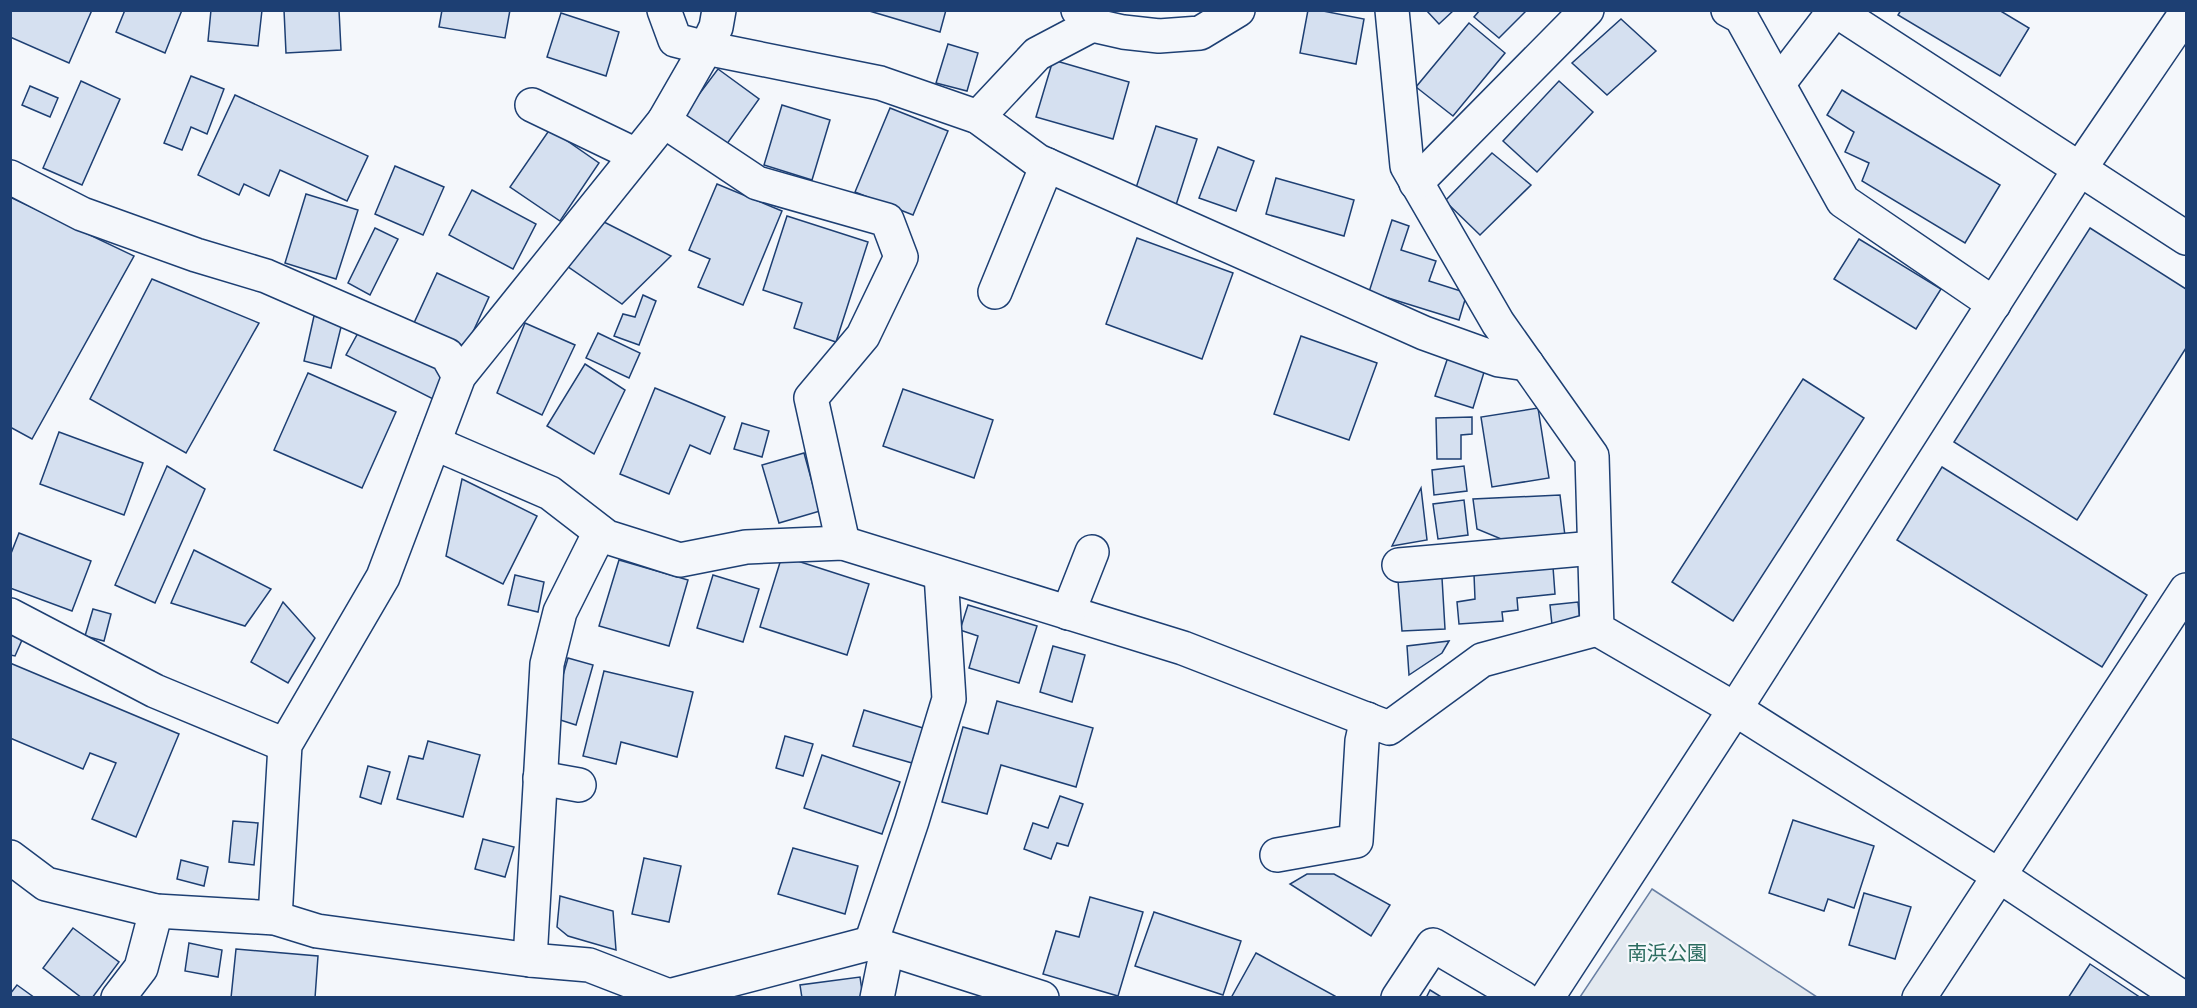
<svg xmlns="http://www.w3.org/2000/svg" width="2197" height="1008" font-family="Lato,'Noto Sans JP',sans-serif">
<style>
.green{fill:#e3e9f0;stroke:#687fa3;stroke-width:1.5}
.building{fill:#d5e0f0;stroke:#1d3f73;stroke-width:1.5}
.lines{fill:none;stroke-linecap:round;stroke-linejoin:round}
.minor-casing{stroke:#1d3f73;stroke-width:36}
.minor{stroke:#f4f7fb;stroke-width:33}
.labels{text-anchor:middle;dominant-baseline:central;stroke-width:4.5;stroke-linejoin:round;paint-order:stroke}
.park-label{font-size:20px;fill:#2c6c60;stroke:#f4f7fb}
</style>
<rect width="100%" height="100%" fill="#f4f7fb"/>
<polygon class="green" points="1652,889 1817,997 1580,997"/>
<g class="building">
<polygon points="10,10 92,10 69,63 10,37"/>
<polygon points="125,10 182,10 165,53 116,32"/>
<polygon points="211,10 262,10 258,46 208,41"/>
<polygon points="284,10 339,10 341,50 286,53"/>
<polygon points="442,10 510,10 505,38 439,27"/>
<polygon points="866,10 946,10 940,32"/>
<polygon points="1308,10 1318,10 1364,19 1356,64 1300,53"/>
<polygon points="1426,10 1454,10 1439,24"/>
<polygon points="1480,10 1527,10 1499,38 1474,17"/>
<polygon points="1901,10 1999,10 2029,28 2000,76 1898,15"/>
<polygon points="561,13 619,32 606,76 547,57"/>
<polygon points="1621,19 1656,51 1607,95 1572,63"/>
<polygon points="1469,23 1505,53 1453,116 1416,87"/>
<polygon points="948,44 978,53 967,91 936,83"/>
<polygon points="1053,60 1129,82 1113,139 1036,117"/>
<polygon points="718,69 759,99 724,148 682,117"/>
<polygon points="191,76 224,89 207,134 191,127 182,150 164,143"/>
<polygon points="81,81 120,99 82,185 43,168"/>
<polygon points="1559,81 1593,112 1537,172 1503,141"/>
<polygon points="30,86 58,98 50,117 22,105"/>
<polygon points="1842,90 2000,185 1965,243 1862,181 1869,163 1845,152 1854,132 1827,115"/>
<polygon points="235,95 368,156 347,201 280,170 269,196 244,184 239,195 198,175"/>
<polygon points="782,105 830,120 812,180 764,165"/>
<polygon points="890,108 948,131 913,215 855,192"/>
<polygon points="1156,126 1197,139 1176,205 1135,191"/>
<polygon points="550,129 599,163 560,221 510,187"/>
<polygon points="1218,147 1254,161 1236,211 1199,198"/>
<polygon points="1492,153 1531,185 1480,235 1445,201"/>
<polygon points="395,166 444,187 423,235 375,214"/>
<polygon points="1276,178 1354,200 1344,236 1266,214"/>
<polygon points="717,184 782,211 743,305 698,287 710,259 689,250"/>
<polygon points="472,190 536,224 513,269 449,235"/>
<polygon points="306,194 358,210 336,279 285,263"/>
<polygon points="10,197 134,256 32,439 10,427"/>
<polygon points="787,216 868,242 836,342 794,328 802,303 763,290"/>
<polygon points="1392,220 1409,226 1401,250 1436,261 1429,281 1467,293 1459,320 1369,292"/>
<polygon points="604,222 671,256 622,304 567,266"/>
<polygon points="375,228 398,239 370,295 348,283"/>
<polygon points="2090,228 2186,289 2186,348 2077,520 1954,442"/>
<polygon points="1137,238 1233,273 1202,359 1106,324"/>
<polygon points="1859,239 1941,289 1916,329 1834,279"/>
<polygon points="437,273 489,297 466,347 414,323"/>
<polygon points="152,279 259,323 186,453 90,399"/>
<polygon points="643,295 656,301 639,345 614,336 623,314 635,317"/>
<polygon points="314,316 342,323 331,368 304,361"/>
<polygon points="525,323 575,345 542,415 497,393"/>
<polygon points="358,333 443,371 435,400 346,355"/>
<polygon points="598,333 640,353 629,378 586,358"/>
<polygon points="1301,336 1377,363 1349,440 1274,414"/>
<polygon points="1448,357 1485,369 1473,408 1435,396"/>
<polygon points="585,364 625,390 594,454 547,426"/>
<polygon points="308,373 396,412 362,488 274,450"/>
<polygon points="1803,379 1864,418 1733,621 1672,582"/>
<polygon points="655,388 725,417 710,454 690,445 669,494 620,474"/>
<polygon points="903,389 993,420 974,478 883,446"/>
<polygon points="1538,408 1549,478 1492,487 1481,417"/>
<polygon points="1472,417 1472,434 1461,435 1461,459 1437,459 1436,418"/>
<polygon points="742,423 769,431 762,457 734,449"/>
<polygon points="59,432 143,463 124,515 40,484"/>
<polygon points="804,453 820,511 779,523 762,465"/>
<polygon points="167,466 205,489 155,603 115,585"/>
<polygon points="1464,466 1467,491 1434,495 1432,470"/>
<polygon points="1942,467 2147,595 2102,667 1897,540"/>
<polygon points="462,479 537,516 503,584 446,556"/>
<polygon points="1421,488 1427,540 1392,546"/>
<polygon points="1560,495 1565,536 1506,541 1477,529 1473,499"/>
<polygon points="1464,500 1468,535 1438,539 1433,504"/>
<polygon points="19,533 91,561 72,611 10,588 10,556"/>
<polygon points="194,550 271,589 245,626 171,603"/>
<polygon points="782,556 869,584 847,655 760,627"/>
<polygon points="619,560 688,580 669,646 599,626"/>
<polygon points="1553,567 1555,594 1517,598 1518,610 1502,612 1503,621 1459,624 1457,602 1475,599 1474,574"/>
<polygon points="515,575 544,582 538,612 508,605"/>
<polygon points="713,575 759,589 743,642 697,628"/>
<polygon points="1442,578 1445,629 1402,631 1398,581"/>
<polygon points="283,602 315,638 288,683 251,662"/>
<polygon points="1578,602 1580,621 1552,625 1550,605"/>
<polygon points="968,605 1037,626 1019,683 969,668 978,636 960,630"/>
<polygon points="93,609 111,614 104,641 85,636"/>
<polygon points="10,634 22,640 15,656 10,655"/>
<polygon points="1449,641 1442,653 1409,675 1407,646"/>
<polygon points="1053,646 1085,655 1072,702 1040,692"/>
<polygon points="568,658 593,665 576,725 551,717"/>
<polygon points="10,663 179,734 136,837 92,819 116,763 90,753 83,769 10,738"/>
<polygon points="604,671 693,692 677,757 621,742 616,764 583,756"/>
<polygon points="997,701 1093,728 1076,787 1001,765 987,814 942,802 963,727 988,734"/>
<polygon points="864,710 923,728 912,763 853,746"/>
<polygon points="785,736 813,744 803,776 776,768"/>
<polygon points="428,741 480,755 463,817 397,799 409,756 423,759"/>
<polygon points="822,755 900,782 882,834 804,808"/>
<polygon points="368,766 390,772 381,804 360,797"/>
<polygon points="1060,796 1083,804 1068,846 1057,843 1051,859 1024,849 1033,823 1048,828"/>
<polygon points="1793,820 1874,846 1854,908 1828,899 1824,911 1769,893"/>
<polygon points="233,821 258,823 254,865 229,862"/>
<polygon points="483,839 514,847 505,877 475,869"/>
<polygon points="793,848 858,866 845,914 778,894"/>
<polygon points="644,858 681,866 669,922 632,914"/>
<polygon points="181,860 208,867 204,886 177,879"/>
<polygon points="1307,874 1334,874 1390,905 1371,936 1290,884"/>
<polygon points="1864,893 1911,907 1895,959 1849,945"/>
<polygon points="560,896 613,911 616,950 568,936 557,927"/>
<polygon points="1090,897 1143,912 1118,996 1043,974 1056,931 1079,937"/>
<polygon points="1154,912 1241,941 1223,995 1135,966"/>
<polygon points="73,928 119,962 92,998 82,998 43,968"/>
<polygon points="189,943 222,950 218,977 185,971"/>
<polygon points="236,949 318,956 315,998 231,998"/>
<polygon points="1256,953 1335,996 1334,998 1231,998"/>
<polygon points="2090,964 2141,998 2068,998"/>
<polygon points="860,977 863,998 802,998 800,985"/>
<polygon points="17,985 35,998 10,998 10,994"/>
<polygon points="1430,990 1443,998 1426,998"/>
</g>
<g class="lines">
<defs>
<g id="minor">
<polyline points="664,10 675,40 706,48 880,83 978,117 1038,161 1424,333 1499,360 1527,364"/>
<polyline points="1078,10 1092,25 1123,32 1159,36 1200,33 1238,10"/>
<polyline points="1392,10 1407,166 1498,323 1592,456 1597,629 1735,709 1998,875 2183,998"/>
<polyline points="1728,10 1741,17 1843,201 1994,304"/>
<polyline points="1779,83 1835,10 2186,238"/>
<polyline points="532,105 636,155"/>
<polyline points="978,117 1037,54 1092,25"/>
<polyline points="664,121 757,183 887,220 901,257 863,336 811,398 843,543"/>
<polyline points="10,177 82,214 196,255 266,276 447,355 459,376"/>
<polyline points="1416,183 1587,10"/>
<polyline points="995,292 1047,165"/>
<polyline points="434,443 550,493 607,537 680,560 746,547 843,543 1183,648 1389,728 1482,660 1597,629"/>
<polyline points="1399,565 1594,548"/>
<polyline points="1068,613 1092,552"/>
<polyline points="10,615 155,691 285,745"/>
<polyline points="540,778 579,785"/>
<polyline points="1277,855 1356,841 1362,741 1367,719"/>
<polyline points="10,857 46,884 156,911 275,918 317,931 530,960 589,965 669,996 668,998"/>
<polyline points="275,918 285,745 383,577 459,376 664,121 706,48 716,27 719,10"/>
<polyline points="871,943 912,821 949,699 941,574"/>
<polyline points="530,960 547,664 560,612 600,532"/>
<polyline points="669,996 871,943 1042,998"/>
<polyline points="118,998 141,968 156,911"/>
<polyline points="877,998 887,949"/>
<polyline points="1398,998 1433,945 1523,998"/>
<polyline points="1547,998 1735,709 2079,170 2186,13"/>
<polyline points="1919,998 2186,590"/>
</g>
</defs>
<use href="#minor" class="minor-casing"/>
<use href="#minor" class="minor"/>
</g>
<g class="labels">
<g class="park-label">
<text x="1667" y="952">南浜公園</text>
</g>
</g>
<rect width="2197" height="1008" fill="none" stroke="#1d3f73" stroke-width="24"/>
</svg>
